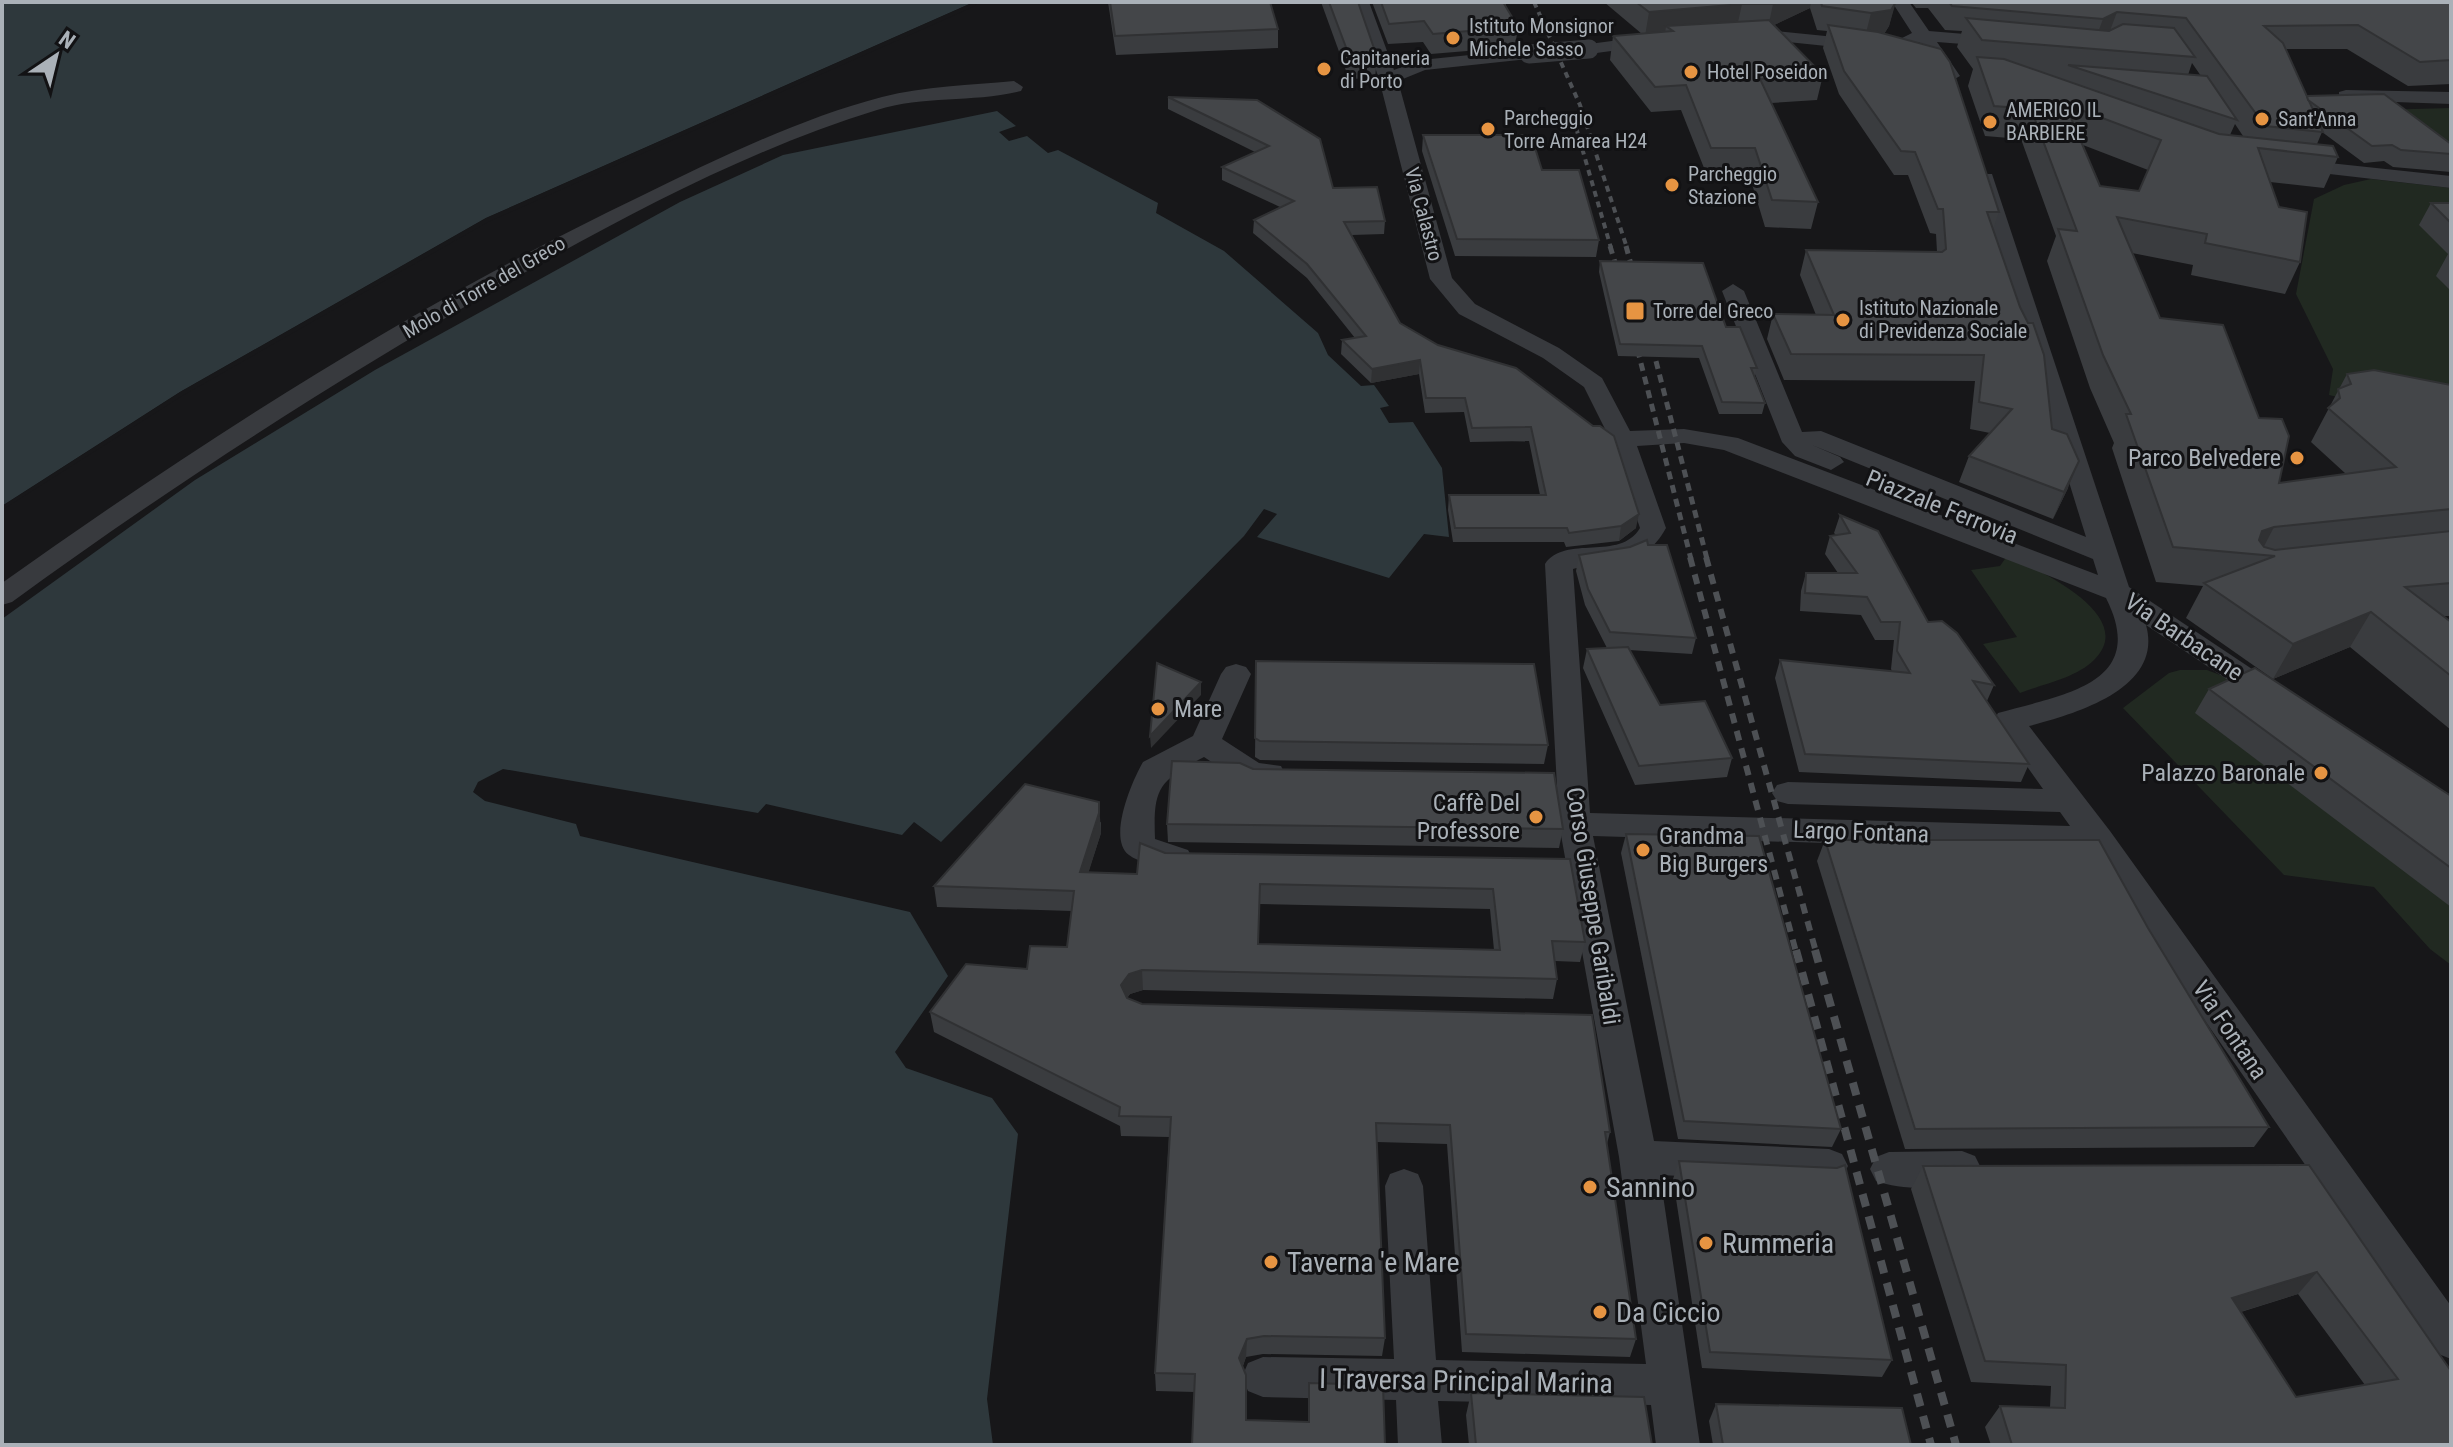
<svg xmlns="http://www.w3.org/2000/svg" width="2453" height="1447" font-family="'Roboto Condensed',sans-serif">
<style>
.green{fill:#212921}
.water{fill:#2e383c}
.pier{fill:#171719}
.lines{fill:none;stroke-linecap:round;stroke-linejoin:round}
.street{fill:#383a3e;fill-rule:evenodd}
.rail-far3{stroke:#4d5054;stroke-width:4;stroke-dasharray:6 5;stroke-linecap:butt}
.rail-far2{stroke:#4d5054;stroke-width:5;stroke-dasharray:8 6;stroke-linecap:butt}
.rail-far1{stroke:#4d5054;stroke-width:6;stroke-dasharray:10 8;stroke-linecap:butt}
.rail{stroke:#4d5054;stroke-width:8;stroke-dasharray:13 10;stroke-linecap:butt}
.street-bridge{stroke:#383a3e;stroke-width:19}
.wall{fill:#3a3c3f;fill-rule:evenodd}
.shaded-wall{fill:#303133}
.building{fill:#444649;stroke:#303133;stroke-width:2;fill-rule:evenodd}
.poi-dot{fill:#e69442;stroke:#121214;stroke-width:3}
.labels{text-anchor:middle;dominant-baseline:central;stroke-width:6;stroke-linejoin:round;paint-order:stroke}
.far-poi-label{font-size:20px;fill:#aab1b8;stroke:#121214;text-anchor:start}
.far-street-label{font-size:20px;fill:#aab1b8;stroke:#121214}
.poi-label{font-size:24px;fill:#aab1b8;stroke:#121214;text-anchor:end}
.street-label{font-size:24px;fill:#aab1b8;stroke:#121214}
.near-poi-label{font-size:28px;fill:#aab1b8;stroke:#121214;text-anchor:start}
.near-street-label{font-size:28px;fill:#aab1b8;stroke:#121214}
</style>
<rect width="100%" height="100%" fill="#171719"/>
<g class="green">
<polygon points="2451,108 2451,166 2376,110"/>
<polygon points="2371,179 2451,188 2451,424 2329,395 2333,369 2296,294 2314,199 2344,185"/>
<path d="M2007,556c33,14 132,60 87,104 -18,18 -51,24 -74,33l-37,-49 34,-7 -46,-67 29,-4z"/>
<polygon points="2180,670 2207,670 2233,680 2451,832 2451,965 2430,949 2374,887 2284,875 2123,708 2169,673"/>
</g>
<g class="water">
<polygon points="2,2 974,2 486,218 180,392 2,506"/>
<polygon points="997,111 1016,126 999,132 1009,141 1027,136 1048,153 1058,150 1158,203 1156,213 1224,251 1318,333 1328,355 1361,386 1374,385 1389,406 1380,408 1389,423 1413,422 1442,468 1449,537 1424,534 1389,578 1257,537 1277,514 1264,509 1244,536 941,842 914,822 902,835 766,804 758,813 503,769 478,782 473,792 485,801 576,824 580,836 910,912 948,976 895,1052 906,1068 992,1098 1018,1134 987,1399 993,1445 2,1445 2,619 195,480 375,370 680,202 783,155"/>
</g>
<polygon class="pier" points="974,2 978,2 975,6 488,222 182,396 2,510 2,506 180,392 486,218"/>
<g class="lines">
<g class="street">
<path d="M1353,2h16l25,68 27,-10 108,-11 9,5 -9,5 -104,11 -27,11 54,197 23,26 84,44 43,30 28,53 54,-2 54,9 360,137 -5,-16 -281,-114 28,12 4,5 -13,8 -36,-14 -13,-14 -60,-151 11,-7 11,7 58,141 19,-1 265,106 -111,-359 3,-4h14l137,413 156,104 5,7 -5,7 -10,3 -10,-3 -119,-80c18,64 -72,89 -117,101l81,105 341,475v53l-15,-6 -349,-502 -494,-15 61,305 175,8 13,5 6,12 -6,12 -13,5 -169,-8 40,270h-44l-5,-40 -213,-4 4,44h-44l-2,-45 -133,-3 -15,-6 -6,-14 6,-14 15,-6 131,2 -9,-173 5,-12 14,-5 14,5 5,12 13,174 210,4 -27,-207 -60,-333 -14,-260c20,-30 75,-2 95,-36l-30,-89 -26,-52 -41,-29 -84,-44 -29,-35 -51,-200zM1684,443l40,7 382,148c44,87 -45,97 -108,115l-4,7 49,69 -255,-7 -11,3 -5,8 5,8 11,3 272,8 10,14 -480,-13 -17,-244c40,-11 70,1 93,-41l-29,-82z"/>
<polygon points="1892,2 1909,2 1929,31 2001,37 2010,42 2001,47 1937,42 1960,76 1951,81 1945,80 1919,42 1909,44 1900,39 1912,33"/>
<polygon points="1746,28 1865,40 1874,45 1865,50 1740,37 1737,33"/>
<polygon points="1650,36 1656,37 1656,45 1589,54 1580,49 1589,44"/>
<path d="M1014,81l9,6 -2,4c-47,12 -97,4 -144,19 -131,40 -264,112 -383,180 -167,95 -327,199 -482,312l-10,3v-22c201,-143 412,-278 635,-385 78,-38 161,-79 245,-101 43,-11 88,-12 132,-16z"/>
<polygon points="2346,90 2451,92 2451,104 2339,100 2339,92"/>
<polygon points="2292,159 2451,176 2451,188 2285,169 2282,165"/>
<path d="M1236,664l10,3 5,7 -29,65 37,24 22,3 4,8 -4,8 -11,3 -28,-3 -38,-25c-45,24 -51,30 -49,82l33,11 5,9 -5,9c-15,4 -27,2 -41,-5 -6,-2 -13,-4 -18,-8 -22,-16 3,-74 14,-93l50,-26 28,-62 5,-7z"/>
<path d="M1962,1151l13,5 6,12 -6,12c-26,10 -73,11 -99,1l-6,-12 6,-12 13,-5z"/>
</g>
<g class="rail-far3">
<polyline points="1534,2 1580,105 1627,248"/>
<polyline points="1573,117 1611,248"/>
</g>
<g class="rail-far2">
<polyline points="1610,246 1621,282"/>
<polyline points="1626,246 1636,283"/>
<polyline points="1649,334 1707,559"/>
<polyline points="1634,336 1691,559"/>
</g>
<g class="rail-far1">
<polyline points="1690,557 1796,952"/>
<polyline points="1706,557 1816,952"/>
</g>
<g class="rail">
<polyline points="1796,950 1931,1445"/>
<polyline points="1815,950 1956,1445"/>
</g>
<polyline class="street-bridge" points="1529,54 1589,49"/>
</g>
<g class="wall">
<polygon points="1108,2 1270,2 1278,29 1278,48 1116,55"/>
<polygon points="1321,2 1358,2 1377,57 1375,78 1349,79"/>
<polygon points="1372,2 1506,2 1506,7 1518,27 1515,47 1431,54 1423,42 1388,44"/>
<polygon points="1604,2 1895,2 1889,26 1884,34 1999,212 1993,229 2068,488 2053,519 1959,482 1969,456 1990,433 1970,429 1975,381 1784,380 1767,339 1773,314 1816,315 1800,275 1806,250 1937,252 1936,234 1930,233 1908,175 1894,175 1839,94 1823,48 1827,31 1817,30 1810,8 1774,25 1823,75 1817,100 1771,103 1818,202 1811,229 1765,227 1749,174 1706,173 1681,110 1651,112 1610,60 1613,36 1642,34"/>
<path d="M1911,2h540v82l-43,2 -61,-37h-61l21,47 144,58v18l-58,-5 -9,-6 -20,2 -42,-31 -5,12 21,13 -14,31 -54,-6 30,80 -15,32 -94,-19 2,-10 -61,-12 28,65 119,165 67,-9 -35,-32 36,-68 104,11v231h-8l8,6v108l-101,-83 -77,32 -87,-61 17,-32 -47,-4 -44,-134 2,-5 -24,-55 -43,-127 9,-25 -35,-97 -36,-3 -17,-50 5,-17 -16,-22 5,-16 -17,-1 -17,-22h-12zM2192,63l9,13 -13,-1zM2235,124l8,12 -13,-1zM2083,145l65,25 -9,21 -39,-5z"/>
<polygon points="1168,97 1257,100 1333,188 1385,221 1384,234 1352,235 1400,323 1438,345 1516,368 1636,528 1619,541 1566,547 1564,542 1453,542 1448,510 1449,495 1540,495 1529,441 1470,442 1464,412 1425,413 1419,374 1371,383 1341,354 1342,340 1355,338 1307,278 1253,233 1254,220 1280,207 1222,180 1222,167 1255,152 1168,109"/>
<polygon points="1423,135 1542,170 1599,240 1596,257 1455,256 1422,151"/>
<polygon points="2431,203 2451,203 2451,291 2436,276 2448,254 2419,225"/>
<polygon points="1600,261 1726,327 1757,368 1755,376 1765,403 1762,414 1719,414 1699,358 1618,356 1599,272"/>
<polygon points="1840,515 1928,622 1994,685 1987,701 2029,764 2021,782 1799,772 1775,678 1780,660 1892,671 1891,669 1894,640 1875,640 1861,615 1800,611 1801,591 1806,573 1838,573 1825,554 1830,536 1836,535 1834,533"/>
<polygon points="1648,545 1696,638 1692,654 1629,650 1660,705 1732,758 1727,777 1635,785 1583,668 1587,649 1607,648 1585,605 1576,571 1579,555"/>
<polygon points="1256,661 1548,745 1544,764 1260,760 1255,757"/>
<polygon points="2209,689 2451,796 2451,907 2195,713"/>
<polygon points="1253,769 1563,829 1559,848 1168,842 1167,824"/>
<path d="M1101,822v11l-13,40 49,1 28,-21 405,6 15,83 -5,20 -25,-1 2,18 -4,20 -410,-9 -13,4 -3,4 15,6 468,128 -3,12 29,195 -6,18 -168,-5 -15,-208 -70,-2 8,196 -3,18 -119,-2 -17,3 -3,9 3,54 62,2 1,-39 76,62h-193l3,-53 -39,-1 -1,-18 14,-236 -48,-1 -1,-10 -186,-94 -4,-20 97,-43 40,-22 5,-36 -135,-4 -3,-21zM1259,904l231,5 4,41 -236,-6z"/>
<polygon points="1626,834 1841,1129 1832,1147 1678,1139 1621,853"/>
<polygon points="1825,840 2148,928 2269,1127 2254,1147 1905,1149 1817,861"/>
<polygon points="1679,1161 1892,1360 1882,1377 1702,1368 1673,1179"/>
<path d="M2309,1165l142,280h-460l-6,-18 15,-21 50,1 1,-21 -80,-4 -60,-193 12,-23zM2298,1294l67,91 -69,12 -55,-85z"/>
<polygon points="1471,1393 1652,1445 1469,1445 1466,1415"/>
<polygon points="1716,1404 1911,1445 1713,1445 1709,1421"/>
</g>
<g class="shaded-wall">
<polygon points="1778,2 1811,2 1810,8 1768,28 1773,4"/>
<polygon points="1896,2 1889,26 1884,34 1865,37 1871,13"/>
<polygon points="1742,4 1737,27 1673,31 1666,26 1665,34 1645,36 1649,12"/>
<polygon points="2117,12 2108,36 2094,43 2103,19"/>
<polygon points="1420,360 1419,374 1371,383 1372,369"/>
<polygon points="2079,461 2068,488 2053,519 2064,492"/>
<polygon points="1639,514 1636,528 1619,541 1621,526"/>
<polygon points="2274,527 2260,554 2251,554 2262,531"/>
<polygon points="2371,612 2350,647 2273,679 2293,644"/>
<polygon points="1201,682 1201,695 1151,748 1150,736"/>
<polygon points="1099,802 1101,833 1082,893 1080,872"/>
<polygon points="1142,970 1143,990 1130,994 1122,1005 1121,985 1129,974"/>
<polygon points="2317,1272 2298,1294 2214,1320 2232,1298"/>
<polygon points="1247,1339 1246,1357 1239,1376 1239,1358"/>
</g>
<g class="building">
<polygon points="1110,2 1270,2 1278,29 1115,36"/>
<polygon points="1329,2 1358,2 1377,57 1350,58"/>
<polygon points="1381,2 1503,2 1518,27 1433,34 1424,21 1389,24"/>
<polygon points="1636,2 1778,2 1773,4 1742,4 1649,12"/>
<polygon points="1821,2 1896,2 1891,10 1871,13 1822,6"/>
<polygon points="1949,2 2451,2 2451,60 2420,62 2358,25 2264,26 2283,43 2323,132 2265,126 2186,18 2117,12 2103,19 1952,6"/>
<polygon points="1966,18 2109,31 2123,24 2174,28 2195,57 1982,40"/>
<polygon points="1769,20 1823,75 1760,79 1818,202 1772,200 1755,148 1711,148 1686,85 1655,87 1613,36 1673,31 1666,26"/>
<polygon points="1828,25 1878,32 1941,49 1950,62 1999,212 1987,212 2020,307 2028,323 2033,323 2044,355 2052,429 2067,434 2079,461 2064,492 1969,456 2012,409 1979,402 1984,355 1791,354 1773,314 1834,315 1806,250 1942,252 1946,249 1943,209 1938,209 1915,152 1901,151 1844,71"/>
<path d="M1977,57l27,2 215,75 114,12 5,11 -80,-9 21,59 28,5 -7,50 -95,-19 2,-9 -90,-17 43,101 63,7 36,93 23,1 7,17 -10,47 117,-16 -68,-59 12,-10 -2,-9 13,-5 -4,-10 27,-4 77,15v124l-177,18 -12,4 -3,9 5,7 11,3 176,-19v52l-46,4 46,35v54l-80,-64 -78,32 -89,-61 71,-27 -102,-9 -47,-133h5l-28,-59 -45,-126 19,2 -46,-122 -37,-3zM2065,104l96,36 -22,51 -39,-5z"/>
<polygon points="2068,65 2207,76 2237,120"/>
<polygon points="2384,94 2451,144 2451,154 2401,150 2392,145 2372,146 2308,100 2307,96"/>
<polygon points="1168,97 1257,100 1320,139 1333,188 1377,187 1385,221 1344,222 1400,323 1438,345 1516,368 1593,426 1600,426 1614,436 1639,514 1621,526 1569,533 1567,528 1455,528 1449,495 1546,495 1531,427 1472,428 1465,398 1426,398 1420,360 1372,369 1342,340 1366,336 1307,264 1254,220 1294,201 1222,167 1269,146"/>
<polygon points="1423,135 1531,135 1542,170 1579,170 1599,240 1457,239"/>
<polygon points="2431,203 2451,203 2451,223"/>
<polygon points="1600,261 1703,263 1726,327 1740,327 1757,368 1751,368 1765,403 1722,402 1702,346 1620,344"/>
<polygon points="1840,515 1878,531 1928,622 1942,621 1957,633 1994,685 1973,681 2029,764 1805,754 1780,660 1910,673 1897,651 1900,622 1881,622 1867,597 1805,593 1806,573 1857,573 1830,536 1850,533"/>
<polygon points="1647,540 1648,545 1667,545 1696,638 1610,632 1588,589 1579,555 1630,547"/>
<polygon points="1628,647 1660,705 1705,701 1732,758 1639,766 1587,649"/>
<polygon points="1256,661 1534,664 1548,745 1260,741 1255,738"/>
<polygon points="1157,663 1201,682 1150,736"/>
<polygon points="2255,668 2451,796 2451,868 2209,689"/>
<polygon points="1172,761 1240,763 1253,769 1554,773 1563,829 1167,824"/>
<path d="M1025,784l74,18v11l-19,59 57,2 3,-31 25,10 405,6 15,83 -33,-1 5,38 -415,-9 -13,4 -8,11 6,13 15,6 450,11 18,117h-5l31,207 -170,-5 -16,-209 -74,-2 9,215 -121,-2 -17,3 -8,19 7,17v45l63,2v-39l74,2 2,60h-193l3,-71 -40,-1 16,-256 -52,-1 1,-9 -190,-95 36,-48 61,5 3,-23 37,1 7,-56 -140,-5zM1260,884l233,5 7,61 -242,-6z"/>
<polygon points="1626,834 1759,836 1841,1129 1684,1121"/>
<polygon points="1825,840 2099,840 2148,928 2269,1127 1915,1129"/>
<polygon points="1679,1161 1837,1168 1845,1165 1892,1360 1710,1352"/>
<path d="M2309,1165l142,206v74h-439l-12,-39 65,2 1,-43 -81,-4 -62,-195zM2317,1272l81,107 -102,18 -64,-99z"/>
<polygon points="1471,1393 1644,1397 1652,1445 1524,1444 1524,1445 1476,1445"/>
<polygon points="1716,1404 1902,1408 1911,1445 1723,1445"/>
</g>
<g class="poi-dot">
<circle cx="1453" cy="38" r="8"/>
<circle cx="1324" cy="69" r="8"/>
<circle cx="1691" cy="72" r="8"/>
<circle cx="2262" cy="119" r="8"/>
<circle cx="1990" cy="122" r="8"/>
<circle cx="1488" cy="129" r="8"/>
<circle cx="1672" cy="185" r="8"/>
<rect x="1625" y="301" width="20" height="20" rx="4"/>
<circle cx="1843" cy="320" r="8"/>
<circle cx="2297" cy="458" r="8"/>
<circle cx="1158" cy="709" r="8"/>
<circle cx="2321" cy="773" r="8"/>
<circle cx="1536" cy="817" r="8"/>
<circle cx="1643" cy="850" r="8"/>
<circle cx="1590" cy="1187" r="8"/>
<circle cx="1706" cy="1243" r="8"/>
<circle cx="1271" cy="1262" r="8"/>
<circle cx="1600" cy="1312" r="8"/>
</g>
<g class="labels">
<g class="far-poi-label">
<text x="1469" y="26">Istituto Monsignor<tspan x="1469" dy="23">Michele Sasso</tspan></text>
<text x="1340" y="58">Capitaneria<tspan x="1340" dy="23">di Porto</tspan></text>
<text x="1707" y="72">Hotel Poseidon</text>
<text x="2006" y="110">AMERIGO IL<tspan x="2006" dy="23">BARBIERE</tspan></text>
<text x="1504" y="118">Parcheggio<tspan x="1504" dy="23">Torre Amarea H24</tspan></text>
<text x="2278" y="119">Sant'Anna</text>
<text x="1688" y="174">Parcheggio<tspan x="1688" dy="23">Stazione</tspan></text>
<text x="1859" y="308">Istituto Nazionale<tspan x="1859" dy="23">di Previdenza Sociale</tspan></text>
<text x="1653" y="311">Torre del Greco</text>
</g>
<g class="far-street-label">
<text transform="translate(1424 214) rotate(75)">Via Calastro</text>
<text transform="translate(484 287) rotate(-30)">Molo di Torre del Greco</text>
</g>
<g class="poi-label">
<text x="2281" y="458">Parco Belvedere</text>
<text x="1174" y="709" text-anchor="start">Mare</text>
<text x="2305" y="773">Palazzo Baronale</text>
<text x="1520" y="803">Caffè Del<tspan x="1520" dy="28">Professore</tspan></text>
<text x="1659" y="836" text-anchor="start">Grandma<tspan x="1659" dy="28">Big Burgers</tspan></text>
</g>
<g class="street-label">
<text transform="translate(1942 507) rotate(22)">Piazzale Ferrovia</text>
<text transform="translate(2184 637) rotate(34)">Via Barbacane</text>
<text transform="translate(1861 832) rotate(2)">Largo Fontana</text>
<text transform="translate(1593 906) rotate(81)">Corso Giuseppe Garibaldi</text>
<text transform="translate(2230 1030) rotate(56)">Via Fontana</text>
</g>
<g class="near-poi-label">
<text x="1606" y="1187">Sannino</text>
<text x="1722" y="1243">Rummeria</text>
<text x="1287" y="1262">Taverna 'e Mare</text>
<text x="1616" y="1312">Da Ciccio</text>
</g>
<g class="near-street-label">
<text transform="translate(1466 1381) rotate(1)">I Traversa Principal Marina</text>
</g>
</g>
<rect width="2453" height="1447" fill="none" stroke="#aab1b8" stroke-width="8"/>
<g transform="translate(56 56) rotate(35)" stroke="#121214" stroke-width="6" paint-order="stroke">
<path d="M0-6L14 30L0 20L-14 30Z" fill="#aab1b8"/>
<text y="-12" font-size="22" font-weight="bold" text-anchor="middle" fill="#aab1b8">N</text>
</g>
</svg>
